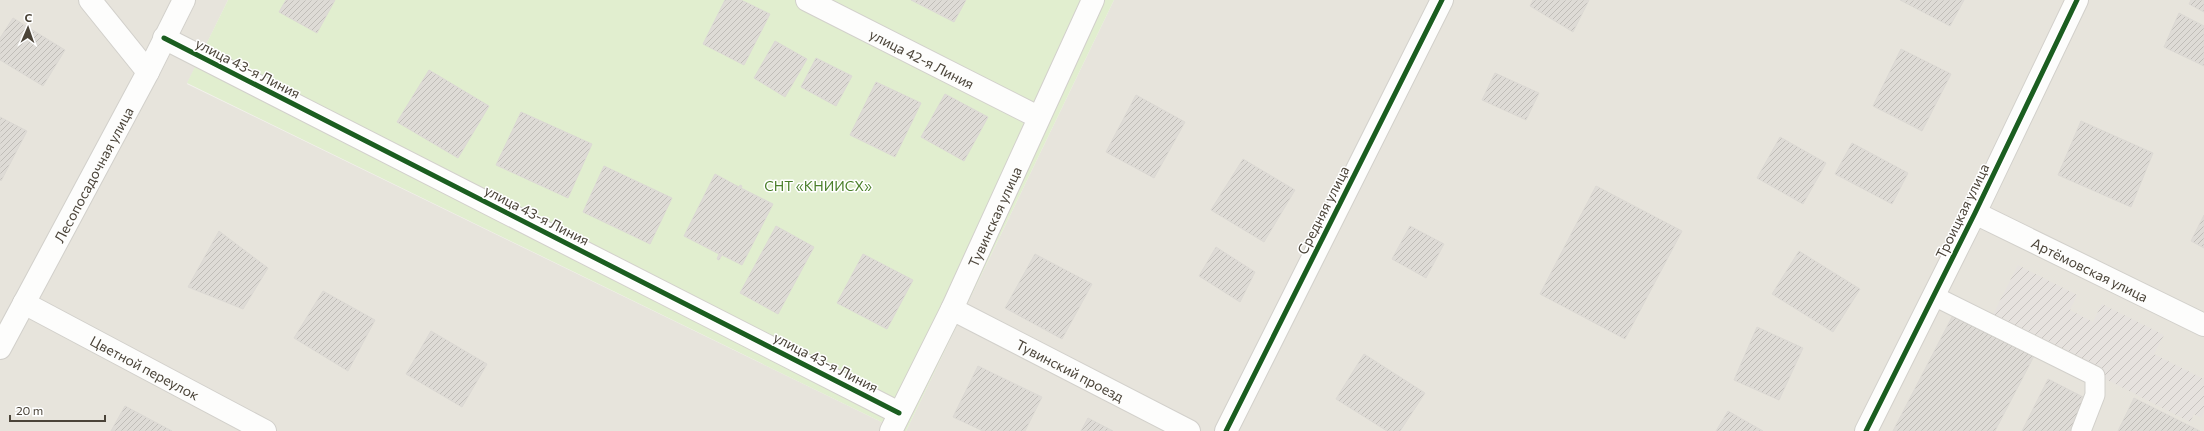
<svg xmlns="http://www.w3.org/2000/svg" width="2204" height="431" font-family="Commissioner,sans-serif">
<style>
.residential{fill:#e7e4dc}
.industrial{fill:url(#industrial-furrows)}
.green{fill:#e1eecf}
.building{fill:url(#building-hatch);stroke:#dcd9d4}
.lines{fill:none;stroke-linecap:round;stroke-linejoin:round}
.service-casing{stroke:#d2d0cb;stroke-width:21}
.minor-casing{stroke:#d2d0cb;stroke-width:24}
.tertiary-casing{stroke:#d2d0cb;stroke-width:24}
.service{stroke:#fdfdfc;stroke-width:19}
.minor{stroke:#fdfdfc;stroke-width:22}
.tertiary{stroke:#fdfdfc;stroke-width:22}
.cycleway-casing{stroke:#fff;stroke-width:8}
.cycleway{stroke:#1b5e20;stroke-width:5}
.labels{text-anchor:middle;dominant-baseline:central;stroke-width:3;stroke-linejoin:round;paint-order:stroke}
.street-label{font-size:14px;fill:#4b4439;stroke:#fff}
.park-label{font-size:14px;fill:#4a7f2a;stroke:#fff}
</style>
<defs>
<pattern id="industrial-furrows" width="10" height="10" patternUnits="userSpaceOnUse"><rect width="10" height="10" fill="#e6e2de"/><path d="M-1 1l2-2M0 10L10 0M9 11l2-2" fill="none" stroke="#c7c3bf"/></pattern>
<pattern id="building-hatch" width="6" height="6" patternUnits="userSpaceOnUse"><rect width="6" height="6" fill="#dedbd6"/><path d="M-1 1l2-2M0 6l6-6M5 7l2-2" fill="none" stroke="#c0bdb8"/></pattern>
</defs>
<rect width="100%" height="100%" fill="#f4f2ee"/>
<g class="residential">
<polygon points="0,0 228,0 187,84 900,431 0,431"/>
<polygon points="1114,0 2204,0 2204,431 906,431"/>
</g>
<polygon class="industrial" points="2018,265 2077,295 2070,310 2093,322 2102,304 2164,335 2154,354 2204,379 2204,412 2201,418 2194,414 2190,422 1990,320"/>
<polygon class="green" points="228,0 1114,0 906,431 900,431 187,83"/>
<g class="building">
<polygon points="286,0 335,0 317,33 279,12"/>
<polygon points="725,0 741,0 770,14 744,65 703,44"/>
<polygon points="911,0 966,0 954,22"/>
<polygon points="1533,0 1589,0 1573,32 1530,6"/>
<polygon points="1900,0 1964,0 1950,26"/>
<polygon points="2191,0 2204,0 2204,12 2189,4"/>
<polygon points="2179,13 2204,26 2204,66 2164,47"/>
<polygon points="13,18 65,50 43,86 0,60 0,38"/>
<polygon points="775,41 807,59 785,97 754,78"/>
<polygon points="1901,49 1951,74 1922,131 1873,106"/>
<polygon points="816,58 852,76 836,106 801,87"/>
<polygon points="429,70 489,106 458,158 397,122"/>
<polygon points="1495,73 1539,93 1526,120 1482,100"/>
<polygon points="876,82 921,103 895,157 850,135"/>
<polygon points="945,94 988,117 964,161 921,137"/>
<polygon points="1136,95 1185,122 1154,178 1106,152"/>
<polygon points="521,112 592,144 568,198 496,165"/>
<polygon points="0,117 27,131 1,181 0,180"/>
<polygon points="2081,121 2153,153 2131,207 2058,175"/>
<polygon points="1780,137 1826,163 1803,204 1757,178"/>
<polygon points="1852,143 1908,173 1892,204 1835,174"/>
<polygon points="1243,159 1295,190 1264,242 1211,210"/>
<polygon points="604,166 672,198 650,244 583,212"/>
<polygon points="715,174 739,187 740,185 742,186 741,188 773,204 742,265 722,255 719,260 717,259 719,254 684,236"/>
<polygon points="1596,186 1682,231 1625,339 1540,294"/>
<polygon points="2204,215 2204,248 2191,241"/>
<polygon points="776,226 814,247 778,314 740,293"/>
<polygon points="1410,226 1444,244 1426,278 1392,259"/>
<polygon points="219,231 268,268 243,309 188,287"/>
<polygon points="1216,247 1255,272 1240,302 1199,276"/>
<polygon points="1799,251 1860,289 1833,332 1772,294"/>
<polygon points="863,254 913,280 887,329 837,303"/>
<polygon points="1035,254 1092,284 1062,339 1005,308"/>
<polygon points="323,291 375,320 348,371 294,338"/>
<polygon points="1953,315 2034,356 1995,431 1893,431"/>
<polygon points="1757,327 1803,348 1779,400 1734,380"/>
<polygon points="431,331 487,364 462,407 406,374"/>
<polygon points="1364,354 1425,393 1400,431 1387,431 1336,399"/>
<polygon points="978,366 1042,397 1025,431 983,431 953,417"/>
<polygon points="2048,379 2087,399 2071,431 2022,431"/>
<polygon points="2134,398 2200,431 2118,431"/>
<polygon points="125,406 172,431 111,431"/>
<polygon points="1728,411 1763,431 1716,431"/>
<polygon points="1088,418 1113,431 1081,431"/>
</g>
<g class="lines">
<defs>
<polyline id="service" points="1934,296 2095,376 2095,395 2081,431"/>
<g id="minor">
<polyline points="90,0 148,72 184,0"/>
<path id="s1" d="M807,0l231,117"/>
<polyline points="164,38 899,413"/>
<path id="s2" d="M1975,213l229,112"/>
<path id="s3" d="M24,303l241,128"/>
<path id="s4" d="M952,309l237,122"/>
<path id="s5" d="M891,431l61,-122 141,-309"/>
<polyline points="1866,431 1975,213 2077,0"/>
</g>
<g id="tertiary">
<path id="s6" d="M0,348l148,-276"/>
<polyline points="1226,431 1442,0"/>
</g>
</defs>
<use href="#service" class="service-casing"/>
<use href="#minor" class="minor-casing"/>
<use href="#tertiary" class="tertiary-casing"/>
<use href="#service" class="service"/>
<use href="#minor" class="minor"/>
<use href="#tertiary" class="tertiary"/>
<defs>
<g id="cycleway">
<polyline points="164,38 899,413"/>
<polyline points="1226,431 1442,0"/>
<polyline points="1866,431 1975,213 2077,0"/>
</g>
</defs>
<use href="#cycleway" class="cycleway-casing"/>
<use href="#cycleway" class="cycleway"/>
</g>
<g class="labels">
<g class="street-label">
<text stroke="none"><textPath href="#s1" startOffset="129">улица 42-я Линия</textPath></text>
<text transform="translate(248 68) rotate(27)">улица 43-я Линия</text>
<text stroke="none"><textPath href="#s6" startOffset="197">Лесопосадочная улица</textPath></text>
<text transform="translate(1323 210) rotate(-63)">Средняя улица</text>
<text transform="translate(1962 211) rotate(-64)">Троицкая улица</text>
<text transform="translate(537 215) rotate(27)">улица 43-я Линия</text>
<text stroke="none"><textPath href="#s5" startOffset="238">Тувинская улица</textPath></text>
<text stroke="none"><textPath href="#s2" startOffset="128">Артёмовская улица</textPath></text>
<text transform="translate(826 362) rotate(27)">улица 43-я Линия</text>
<text stroke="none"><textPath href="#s3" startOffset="137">Цветной переулок</textPath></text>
<text stroke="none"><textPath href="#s4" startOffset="133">Тувинский проезд</textPath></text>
</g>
<g class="park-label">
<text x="818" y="185">СНТ «КНИИСХ»</text>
</g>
</g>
<g transform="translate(28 28) rotate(2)" stroke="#ffffff" stroke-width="3" paint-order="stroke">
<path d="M0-3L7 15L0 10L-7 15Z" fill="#4b4439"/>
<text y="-6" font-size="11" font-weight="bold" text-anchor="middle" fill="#4b4439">С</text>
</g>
<path d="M10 415v6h95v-6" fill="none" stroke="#4b4439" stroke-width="2"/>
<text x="16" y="415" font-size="12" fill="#4b4439" stroke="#ffffff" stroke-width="3" paint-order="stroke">20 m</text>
</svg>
